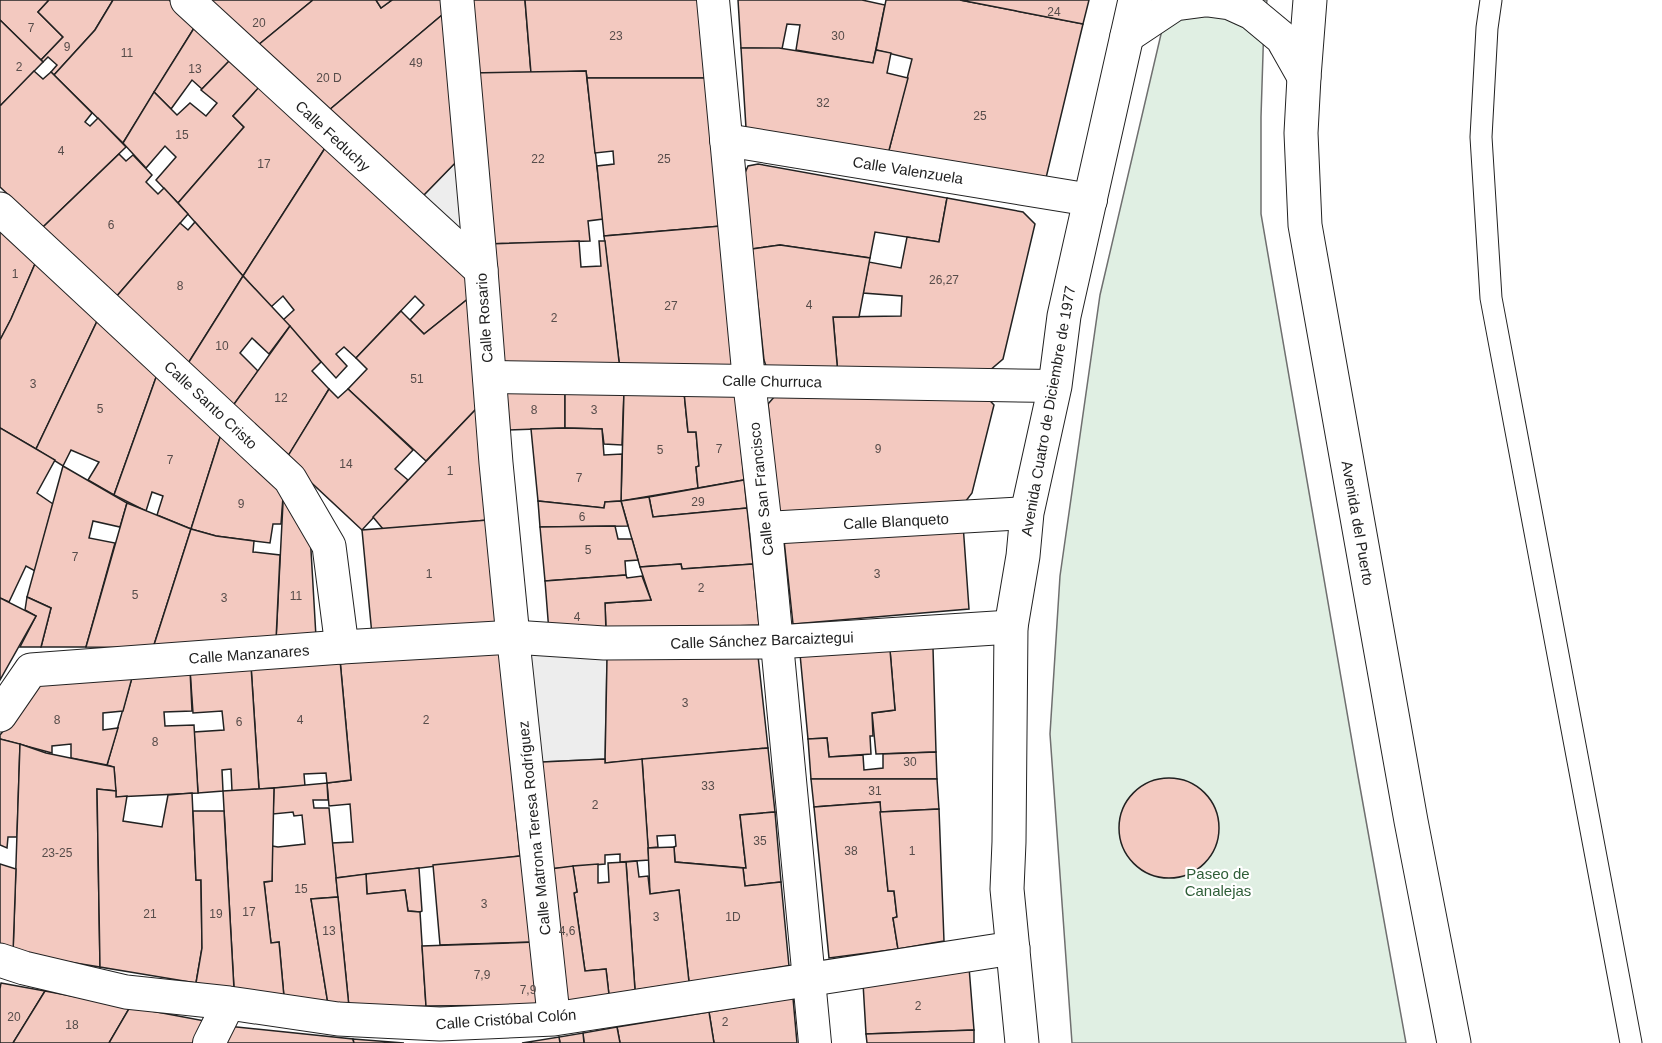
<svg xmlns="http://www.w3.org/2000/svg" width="1662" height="1043" font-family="Helvetica,sans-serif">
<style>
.green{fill:#e0efe3;stroke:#6f6f6f;stroke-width:1.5}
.parking{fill:#ededed;stroke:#6f6f6f;stroke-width:1.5}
.building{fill:#f3c9c0;stroke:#222;stroke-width:1.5}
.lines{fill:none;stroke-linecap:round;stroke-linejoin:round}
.service-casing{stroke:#222;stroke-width:23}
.pedestrian-casing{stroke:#222;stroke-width:34}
.minor-casing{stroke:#222;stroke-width:35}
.tertiary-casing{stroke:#222;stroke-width:35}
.service{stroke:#fff;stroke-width:21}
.pedestrian{stroke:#fff;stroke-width:32}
.minor{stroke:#fff;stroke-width:33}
.tertiary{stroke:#fff;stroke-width:33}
.labels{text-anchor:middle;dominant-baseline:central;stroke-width:4.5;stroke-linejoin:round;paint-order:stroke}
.number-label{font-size:12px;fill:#564c4a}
.street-label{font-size:15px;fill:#222;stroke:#fff}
.park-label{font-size:15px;fill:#2f5e38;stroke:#fff}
</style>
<rect width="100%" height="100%" fill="#fff"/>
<polygon class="green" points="1169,0 1267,0 1264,22 1261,117 1261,214 1358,776 1406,1043 1072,1043 1050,734 1060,576 1100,295"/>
<g class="parking">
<polygon points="458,160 481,270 422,197"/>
<polygon points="513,637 607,659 605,759 542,762"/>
</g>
<g class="building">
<polygon points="0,0 49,0 38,12 63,37 41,60 0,20"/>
<polygon points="49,0 113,0 95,30 54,75 51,72 57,65 48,57 43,62 41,60 63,37 38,12"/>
<polygon points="113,0 169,0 196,25 123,143 54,75 95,30"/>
<polygon points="208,0 313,0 257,46"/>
<polygon points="313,0 376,0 381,8 392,0 441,0 442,15 328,111 257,46"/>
<polygon points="376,0 392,0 381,8"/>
<polygon points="464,0 525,0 531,73 471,73"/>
<polygon points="525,0 700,0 707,78 587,78 586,71 531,73"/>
<polygon points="738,0 862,0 885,5 873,63 796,50 800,25 787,24 782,49 741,48"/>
<polygon points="886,0 960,0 1083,24 1046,178 888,154 912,59 876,50"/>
<polygon points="960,0 1089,0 1083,24"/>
<polygon points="442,15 458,160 422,197 328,111"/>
<polygon points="0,20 43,62 0,106"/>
<polygon points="196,25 232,58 202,89 192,80 171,109 154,92"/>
<polygon points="741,48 779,48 873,63 876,50 891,53 887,73 908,78 888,154 746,128"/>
<polygon points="232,58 261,85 233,116 244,127 178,203 156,180 176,157 165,146 146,168 123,143 154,92 177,115 190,103 206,116 217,103 201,90"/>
<polygon points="34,71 43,79 51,72 92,113 85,122 90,126 98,118 126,147 43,227 0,187 0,106"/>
<polygon points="586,71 603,219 588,221 590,241 487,244 471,73"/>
<polygon points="587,78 707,78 721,226 604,236 597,166 614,164 613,151 595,153"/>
<polygon points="261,85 327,145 243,276 178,203 244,127 233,116"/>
<polygon points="327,145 466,274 469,298 424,334 410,320 424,305 415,296 356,358 344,347 336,354 347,366 336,378 283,320 294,310 283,296 271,307 243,276"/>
<polygon points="119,154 126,161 133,155 152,175 146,182 158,194 164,188 188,214 116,297 43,227"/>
<polygon points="758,164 947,198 939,242 875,232 870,258 780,245 752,249 745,173 748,166"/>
<polygon points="947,198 1023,212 1035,224 1003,359 989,371 838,375 833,317 901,316 902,296 863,293 869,262 901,268 907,237 939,242"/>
<polygon points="195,222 243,276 187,365 116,297 180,223 188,230"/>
<polygon points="721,226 735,372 620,370 604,236"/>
<polygon points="0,231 38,257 11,319 0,340"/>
<polygon points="579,241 581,267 601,266 599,241 605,241 620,370 498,368 487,244"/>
<polygon points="780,245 870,258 859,317 833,317 838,375 767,369 764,360 752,249"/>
<polygon points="38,257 100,315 36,449 0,428 0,340 11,319"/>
<polygon points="243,276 290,326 269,354 252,338 240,353 258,371 232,407 187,365"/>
<polygon points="469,298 478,407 426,461 348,389 367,369 356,358 401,311 424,334"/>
<polygon points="100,315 159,369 114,495 88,480 99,462 71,450 63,466 36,449"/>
<polygon points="290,326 321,362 312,371 329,389 289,455 232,407"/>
<polygon points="159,369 223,428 191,529 157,515 163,496 152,492 146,511 114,495"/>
<polygon points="329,389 338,398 348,389 413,450 395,469 408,480 362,530 286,459"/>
<polygon points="501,390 565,391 565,428 505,430"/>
<polygon points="980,390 994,405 972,493 962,506 778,513 768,404 775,396"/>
<polygon points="565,391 624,391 622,445 604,444 602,429 565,428"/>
<polygon points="624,391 684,392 688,432 696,432 699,466 696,467 698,488 621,501"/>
<polygon points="684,392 736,392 744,480 698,488 696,467 699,466 696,432 688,432"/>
<polygon points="478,407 488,520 383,529 373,517"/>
<polygon points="0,428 55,460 37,493 53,504 35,571 26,566 9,602 0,598"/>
<polygon points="223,428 284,483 281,524 273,524 270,543 216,536 191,529"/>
<polygon points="565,428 602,429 604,455 622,454 621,501 605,502 604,508 538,501 531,429"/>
<polygon points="63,466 127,503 120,527 93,521 89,538 115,543 86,647 41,647 51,608 27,597"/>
<polygon points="744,480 747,508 653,517 649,497"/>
<polygon points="284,483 310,533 316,637 276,640"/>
<polygon points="649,497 653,517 747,508 753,564 682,569 681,564 640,567 621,501"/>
<polygon points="538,501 604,508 605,502 621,501 628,526 540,527"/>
<polygon points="127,503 191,529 153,648 86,647"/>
<polygon points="488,520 498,626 372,635 362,530"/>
<polygon points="963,524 969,609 793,624 784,540"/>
<polygon points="615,526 618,539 632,539 638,560 625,561 626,575 545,581 540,527"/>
<polygon points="191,529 216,536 254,541 253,552 280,555 276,640 153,648"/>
<polygon points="681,564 682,569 753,564 759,625 606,631 605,603 651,600 640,567"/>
<polygon points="626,575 627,578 642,576 651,600 605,603 606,631 549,632 545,581"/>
<polygon points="27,597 51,608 41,647 20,647 36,616 25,610"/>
<polygon points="0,598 36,616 0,680"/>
<polygon points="933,648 936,752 876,754 872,713 895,710 890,650"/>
<polygon points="500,650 520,856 336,878 332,843 353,842 350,804 329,806 327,783 351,780 340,660"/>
<polygon points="890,650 895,710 872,713 873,736 870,736 871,754 829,757 827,738 808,739 800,654"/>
<polygon points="758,656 768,748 605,763 607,659"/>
<polygon points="340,660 351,780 327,783 326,773 304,774 305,786 259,789 251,666"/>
<polygon points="251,666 259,789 232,791 231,769 222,770 223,791 198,793 194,732 224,730 222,711 193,713 190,670"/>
<polygon points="190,670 192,711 164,712 165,726 194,725 198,793 116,797 114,767 107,765 133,674"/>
<polygon points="133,674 123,711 103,713 103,730 118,728 107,765 71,758 71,744 52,746 52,753 0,739 0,735 44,680"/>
<polygon points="827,738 829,757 863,755 864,770 883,768 883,754 936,752 937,779 811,779 808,739"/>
<polygon points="0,739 20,744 17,837 8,837 7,848 0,845"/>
<polygon points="20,744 46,753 114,767 116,791 97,789 100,967 13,953"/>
<polygon points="768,748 775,812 740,815 746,868 675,862 674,847 676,846 675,835 657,836 658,847 648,848 642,759"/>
<polygon points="605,759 605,763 642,759 649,860 620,862 620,854 605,855 605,864 550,869 542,762"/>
<circle cx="1169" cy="828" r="50"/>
<polygon points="811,779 937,779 939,809 880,812 880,802 814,807"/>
<polygon points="327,783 328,800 313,800 314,808 329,808 338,897 311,899 328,1004 284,997 279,942 271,943 264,882 272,881 272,846 278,847 305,844 302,815 294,816 293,812 273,814 274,788"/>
<polygon points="274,788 272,881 264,882 271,943 279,942 284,997 234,989 223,791"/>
<polygon points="97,789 116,791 116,797 127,796 123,821 162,827 168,795 192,793 196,880 201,880 202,948 196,983 100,967"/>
<polygon points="880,802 888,891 894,891 897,917 893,918 898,949 829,958 814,807"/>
<polygon points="939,809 944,941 898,949 893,918 897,917 894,891 888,891 880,812"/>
<polygon points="193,811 224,811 234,989 196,983 202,948 201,880 196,880"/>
<polygon points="775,812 781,882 745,886 743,868 746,868 740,815"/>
<polygon points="674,847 675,862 743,868 745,886 781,882 789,966 689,982 679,890 650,894 648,848"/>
<polygon points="520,856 527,856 536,942 440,945 433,865"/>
<polygon points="637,861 639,877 648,876 650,894 679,890 689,982 635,990 626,862"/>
<polygon points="626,862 635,990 609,995 606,969 585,971 574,893 577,892 573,866 598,864 598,883 609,882 608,863"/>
<polygon points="0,864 16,869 13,953 0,947"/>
<polygon points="573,866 577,892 574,893 585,971 606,969 609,995 559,1002 550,869"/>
<polygon points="419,868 422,911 420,912 408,911 405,890 367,894 366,874"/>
<polygon points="366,874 367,894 405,890 408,911 420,912 426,1006 349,1007 336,878"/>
<polygon points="338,897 349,1007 328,1004 311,899"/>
<polygon points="536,942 542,1005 426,1006 422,946"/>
<polygon points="969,967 974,1030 866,1034 863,983"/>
<polygon points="1,983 45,991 13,1043 0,1043 0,989"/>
<polygon points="45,991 130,1007 109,1043 13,1043"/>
<polygon points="793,998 797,1043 714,1043 709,1012"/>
<polygon points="130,1007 205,1021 195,1043 109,1043"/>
<polygon points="709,1012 714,1043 620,1043 617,1027"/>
<polygon points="227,1026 353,1039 354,1043 219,1043"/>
<polygon points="617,1027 620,1043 584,1043 583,1033"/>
<polygon points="974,1030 974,1043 867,1043 866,1034"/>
<polygon points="583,1033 584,1043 560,1043 559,1037"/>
<polygon points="559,1037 560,1043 522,1043"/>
<polygon points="353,1039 404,1043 354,1043"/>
</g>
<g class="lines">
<defs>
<polyline id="service" points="1491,0 1487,28 1481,137 1491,298 1631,1043"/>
<g id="pedestrian">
<polyline points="713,0 749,381 766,528 815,1043"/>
<polyline points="726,140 1091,200"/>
<polyline points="489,377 1055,386"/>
<polyline points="766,528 1027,513"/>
<polyline points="513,637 554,1019"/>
<polyline points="209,1043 229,1003"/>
</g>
<g id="minor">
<polyline points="187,0 481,270"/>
<polyline points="457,0 481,270 496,463 513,637"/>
<polyline points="1208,0 1230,3 1252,13 1282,38 1304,77"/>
<polyline points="1127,36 1175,4 1205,0"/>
<polyline points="0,209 290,479 329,546 342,647"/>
<polyline points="0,715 31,670 342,647 513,637 604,643 776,642 1011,627"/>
<polyline points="0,960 24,968 126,992 229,1003 338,1019 440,1024 554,1019 1013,948"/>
<polyline points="1022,1043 1007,889 1009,842 1011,627 1023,556 1027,513 1055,386 1064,316 1135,0"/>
</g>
<polyline id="tertiary" points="1310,0 1304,77 1301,133 1305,225 1411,821 1454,1043"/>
</defs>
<use href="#service" class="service-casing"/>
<use href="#pedestrian" class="pedestrian-casing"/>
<use href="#minor" class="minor-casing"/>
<use href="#tertiary" class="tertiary-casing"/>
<use href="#service" class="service"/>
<use href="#pedestrian" class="pedestrian"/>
<use href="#minor" class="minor"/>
<use href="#tertiary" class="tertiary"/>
</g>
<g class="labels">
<g class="number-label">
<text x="1054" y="12">24</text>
<text x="259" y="23">20</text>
<text x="31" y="28">7</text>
<text x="616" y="36">23</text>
<text x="838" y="36">30</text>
<text x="67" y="47">9</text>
<text x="127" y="53">11</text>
<text x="416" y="63">49</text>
<text x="19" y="67">2</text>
<text x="195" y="69">13</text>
<text x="329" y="78">20 D</text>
<text x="823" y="103">32</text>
<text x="980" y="116">25</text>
<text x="182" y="135">15</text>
<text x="61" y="151">4</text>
<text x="538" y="159">22</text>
<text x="664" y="159">25</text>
<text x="264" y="164">17</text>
<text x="111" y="225">6</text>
<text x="15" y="274">1</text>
<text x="944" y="280">26,27</text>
<text x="180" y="286">8</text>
<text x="809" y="305">4</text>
<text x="671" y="306">27</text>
<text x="554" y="318">2</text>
<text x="222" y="346">10</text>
<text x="417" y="379">51</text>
<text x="33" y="384">3</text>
<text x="281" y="398">12</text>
<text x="100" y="409">5</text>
<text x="534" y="410">8</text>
<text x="594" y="410">3</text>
<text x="719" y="449">7</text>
<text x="878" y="449">9</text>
<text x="660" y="450">5</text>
<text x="170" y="460">7</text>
<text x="346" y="464">14</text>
<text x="450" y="471">1</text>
<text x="579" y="478">7</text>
<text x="698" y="502">29</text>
<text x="241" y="504">9</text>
<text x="582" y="517">6</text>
<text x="588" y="550">5</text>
<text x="75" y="557">7</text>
<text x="429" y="574">1</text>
<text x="877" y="574">3</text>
<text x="701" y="588">2</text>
<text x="135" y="595">5</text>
<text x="296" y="596">11</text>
<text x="224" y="598">3</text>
<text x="577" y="617">4</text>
<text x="685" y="703">3</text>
<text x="57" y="720">8</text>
<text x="300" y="720">4</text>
<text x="426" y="720">2</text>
<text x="239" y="722">6</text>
<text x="155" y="742">8</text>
<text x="910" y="762">30</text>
<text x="708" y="786">33</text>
<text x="875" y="791">31</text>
<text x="595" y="805">2</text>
<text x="760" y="841">35</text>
<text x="851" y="851">38</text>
<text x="912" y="851">1</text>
<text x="57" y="853">23-25</text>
<text x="301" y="889">15</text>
<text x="484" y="904">3</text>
<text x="249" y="912">17</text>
<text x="150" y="914">21</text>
<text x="216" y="914">19</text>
<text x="656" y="917">3</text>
<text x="733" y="917">1D</text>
<text x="329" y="931">13</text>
<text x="567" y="931">4,6</text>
<text x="482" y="975">7,9</text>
<text x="528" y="990">7,9</text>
<text x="918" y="1006">2</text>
<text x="14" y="1017">20</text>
<text x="725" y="1022">2</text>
<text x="72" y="1025">18</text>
</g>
<g class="street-label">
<text transform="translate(333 136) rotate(43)">Calle Feduchy</text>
<text transform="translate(908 170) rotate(9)">Calle Valenzuela</text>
<text transform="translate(484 318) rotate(-94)">Calle Rosario</text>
<text transform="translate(772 381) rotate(1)">Calle Churruca</text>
<text transform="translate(211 405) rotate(43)">Calle Santo Cristo</text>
<text transform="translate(1048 411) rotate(-80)">Avenida Cuatro de Diciembre de 1977</text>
<text transform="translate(761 489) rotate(-96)">Calle San Francisco</text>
<text transform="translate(896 521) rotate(-3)">Calle Blanqueto</text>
<text transform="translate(1358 523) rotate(80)">Avenida del Puerto</text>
<text transform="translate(762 640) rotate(-2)">Calle Sánchez Barcaiztegui</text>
<text transform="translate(249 654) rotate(-4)">Calle Manzanares</text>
<text transform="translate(534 828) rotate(-96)">Calle Matrona Teresa Rodríguez</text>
<text transform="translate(506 1019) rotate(-4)">Calle Cristóbal Colón</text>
</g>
<g class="park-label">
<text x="1218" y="873">Paseo de<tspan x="1218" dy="17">Canalejas</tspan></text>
</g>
</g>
</svg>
